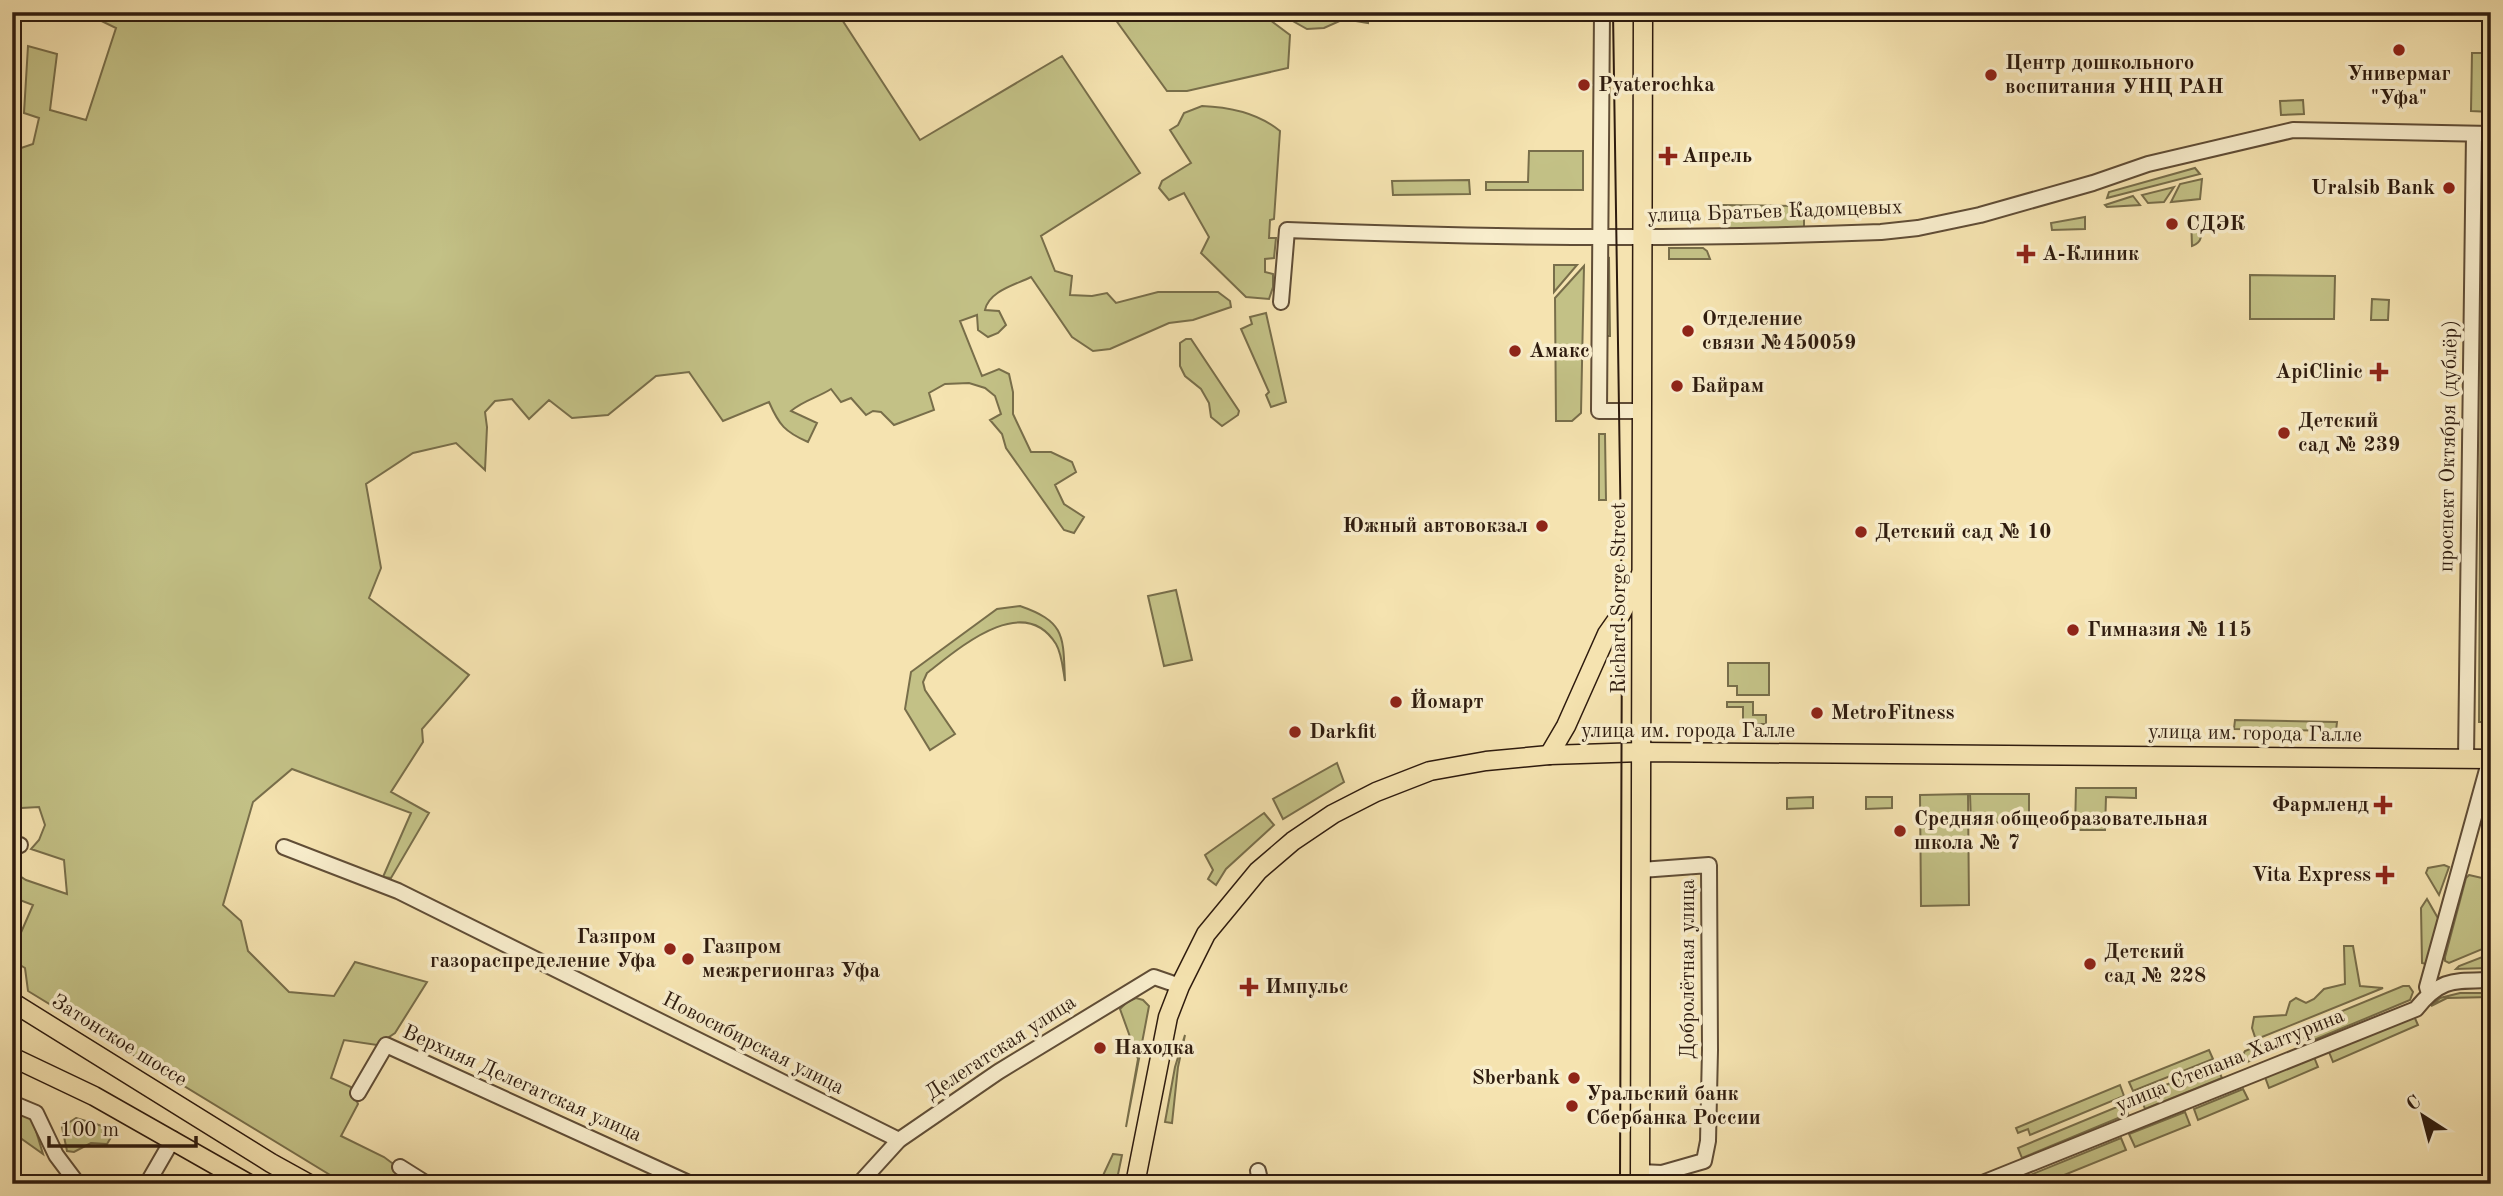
<svg xmlns="http://www.w3.org/2000/svg" width="2503" height="1196" font-family="'Old Standard TT',serif">
<style>
.green{fill:#c3c186;stroke:#786e4a;stroke-width:2}
.lines{fill:none;stroke-linecap:round;stroke-linejoin:round}
.minor-casing{stroke:#604d36;stroke-width:18}
.major-casing{stroke:#2e1b0e;stroke-width:21}
.minor{stroke:#f8edcc;stroke-width:14}
.major{stroke:#f5e3b0;stroke-width:18}
.tram{stroke:#2e1b0e;stroke-width:2}
.rail-casing{stroke:#2e1b0e;stroke-width:5}
.rail{stroke:#f8edcc;stroke-width:2.5;stroke-dasharray:8;stroke-linecap:butt}
.poi-dot{fill:#8f2418;stroke:#f8edcc;stroke-width:2.5}
.labels{text-anchor:middle;dominant-baseline:central;stroke-width:7;stroke-linejoin:round;paint-order:stroke}
.poi-label{font-size:21px;font-weight:bold;fill:#2e1b0e;stroke:#f8edcc;text-anchor:start}
.street-label{font-size:21px;fill:#2e1b0e;stroke:#f8edcc}
</style>
<rect width="100%" height="100%" fill="#f5e3b0"/>
<filter id="stains"><feTurbulence type="fractalNoise" baseFrequency=".00286" numOctaves="4"/><feColorMatrix values="0 0 0 0 .2 0 0 0 0 .09 0 0 0 0 .02 0 0 0 .5 -.17"/></filter>
<radialGradient id="worn" r=".72"><stop offset=".6" stop-color="#630" stop-opacity="0"/><stop offset="1" stop-color="#630" stop-opacity=".3"/></radialGradient>
<g class="green">
<path d="M83,12h754l83,128 142,-84 78,117 -99,63 14,35 17,5 -2,19 22,1 15,-3 9,10 42,-11h60l12,9 1,6 -38,13 -24,3 -59,26 -17,2 -21,-14 -41,-60c-16,8 -42,14 -46,33l14,1 7,14 -8,8 -10,4 -10,-7 -1,-15 -17,6 22,55 17,-7 10,5 4,18v22l18,38h20l21,10 4,10 -21,13 9,19 20,13 -10,16 -10,-3 -58,-82 -4,-14 -12,-14 11,-6 -6,-18 -10,-8 -16,-5 -24,1 -16,9 5,17 -40,15 -13,-13 -8,-1 -7,4 -15,-17 -10,4 -10,-13c-14,9 -27,11 -40,22l26,12 -9,19c-23,-10 -29,-17 -39,-40l-46,19 -34,-49 -33,4 -48,39 -36,3 -23,-18 -20,19 -17,-20 -17,2 -10,11 2,15 -2,43 -29,-27 -43,10 -47,31 15,84 -12,30 100,77 -47,54 1,13 -32,50 38,21 -38,65 -8,-1 28,-64 -119,-44 -39,33 -30,103 18,16 7,30 41,41 45,4 21,-34 72,20 -32,51 -18,12 -33,-5 -13,38 20,9 7,17 -17,32 43,21 36,27h-75l-317,-193 -3,-23 -13,-8v-17l4,1 17,-39 -21,-8v-26l14,9 41,14 -3,-34 -33,-11 8,-9 6,-15 -6,-18 -18,1 -9,4v-607l9,-57 12,-4 6,-26 -15,-5 4,-67 29,8 -7,56 36,10 30,-92z"/>
<polygon points="1110,12 1266,12 1270,20 1290,35 1288,68 1187,91 1167,91"/>
<polygon points="1282,12 1369,12 1368,23 1344,19 1324,28 1307,29 1284,16"/>
<polygon points="2472,53 2491,53 2491,112 2471,111"/>
<polygon points="2303,100 2304,114 2281,115 2280,101"/>
<path d="M1202,106c27,1 56,7 78,25l-6,88 -4,1 -1,18h7l-2,20 -9,1v13l8,2v13l-4,12 -23,-2 -45,-44 8,-16 -25,-44 -15,7 -10,-12 3,-7 29,-18 -21,-33 8,-5 6,-12z"/>
<polygon points="1529,151 1583,151 1583,190 1486,190 1486,182 1528,182"/>
<polygon points="2482,152 2491,152 2491,722 2479,722"/>
<polygon points="2195,168 2200,174 2107,198 2109,192"/>
<polygon points="2202,179 2200,199 2171,202 2180,184"/>
<polygon points="1469,180 1470,194 1393,195 1392,181"/>
<polygon points="2174,187 2164,202 2148,203 2142,195"/>
<polygon points="2133,196 2140,205 2107,207 2105,205"/>
<polygon points="1722,205 1804,206 1804,229 1722,229"/>
<path d="M2198,216l2,2c1,12 5,24 -8,28l-1,-29z"/>
<polygon points="2085,217 2085,229 2052,230 2051,223"/>
<polygon points="1669,248 1703,248 1707,251 1710,259 1669,259"/>
<polygon points="1609,258 1610,336 1606,336 1604,259"/>
<polygon points="1554,265 1577,265 1554,292"/>
<polygon points="1584,266 1581,413 1572,421 1556,421 1555,298"/>
<polygon points="2250,275 2335,276 2334,319 2250,319"/>
<polygon points="2372,299 2389,300 2388,320 2371,320"/>
<polygon points="1266,313 1286,402 1271,407 1266,395 1269,392 1241,329 1252,324 1250,317"/>
<polygon points="1186,339 1191,339 1239,411 1238,415 1222,426 1211,417 1209,403 1201,389 1185,376 1180,366 1180,343"/>
<polygon points="1599,434 1605,434 1606,500 1599,500"/>
<polygon points="1176,590 1192,660 1164,666 1148,596"/>
<path d="M1020,606c46,16 43,30 45,75 -2,-11 -3,-27 -9,-37 -33,-53 -98,5 -129,29l-4,9 2,8 30,44 -25,16 -25,-41 6,-37 86,-63z"/>
<polygon points="1728,663 1769,663 1769,695 1737,695 1737,686 1728,686"/>
<polygon points="1727,702 1753,702 1753,715 1766,715 1766,724 1743,724 1743,707 1727,707"/>
<polygon points="2235,720 2337,722 2336,731 2234,729"/>
<polygon points="1337,763 1344,782 1283,819 1273,799"/>
<polygon points="2076,788 2136,788 2136,798 2106,797 2105,830 2075,830"/>
<polygon points="1968,794 1969,905 1921,906 1920,795"/>
<polygon points="1970,794 2029,794 2029,822 1971,823"/>
<polygon points="1813,797 1813,808 1787,809 1787,798"/>
<polygon points="1866,797 1892,797 1892,808 1866,809"/>
<polygon points="1264,813 1274,825 1226,869 1216,885 1208,879 1213,870 1205,855"/>
<polygon points="2444,865 2449,867 2439,895 2426,873 2428,868"/>
<polygon points="2469,875 2491,880 2490,944 2485,948 2449,963 2445,961 2445,957 2466,878"/>
<polygon points="2427,899 2439,920 2426,964 2422,963 2421,908"/>
<polygon points="2344,946 2353,946 2360,986 2383,988 2262,1037 2255,1037 2252,1028 2254,1017 2286,1015 2290,1002 2296,998 2306,1003 2314,999 2324,989 2345,984"/>
<polygon points="2490,954 2488,968 2456,969 2459,966"/>
<polygon points="2403,986 2409,986 2413,992 2410,1000 2314,1040 2307,1037 2245,1063 2242,1056 2245,1051"/>
<polygon points="2460,993 2491,993 2491,997 2447,998 2431,1006 2440,998"/>
<polygon points="1136,998 1143,1000 1149,1006 1126,1127 1138,1059 1120,1009 1127,1002"/>
<polygon points="2414,1016 2418,1025 2333,1062 2329,1052"/>
<polygon points="1185,1035 1178,1067 1172,1123 1165,1122 1175,1067"/>
<polygon points="2209,1050 2213,1059 2133,1091 2129,1082"/>
<polygon points="2314,1057 2318,1067 2269,1088 2265,1077"/>
<polygon points="2216,1065 2222,1078 2145,1109 2140,1095"/>
<polygon points="2120,1085 2124,1096 2030,1135 2028,1129 2018,1133 2016,1128"/>
<polygon points="2243,1089 2248,1099 2198,1120 2194,1109"/>
<polygon points="2124,1104 2128,1114 2022,1158 2018,1148"/>
<polygon points="13,1110 32,1118 43,1154 12,1132"/>
<polygon points="2185,1112 2190,1125 2135,1147 2129,1134"/>
<polygon points="76,1118 102,1126 113,1134 107,1144 91,1143 74,1152 67,1151 62,1127"/>
<polygon points="2121,1138 2126,1150 2042,1184 2020,1184 2018,1180"/>
<polygon points="1113,1154 1122,1155 1116,1184 1099,1184"/>
</g>
<g class="lines">
<defs>
<g id="minor">
<polyline points="1602,12 1599,411 1642,411"/>
<path d="M1281,302l6,-72c198,8 396,10 594,2l37,-4 62,-13 113,-32 55,-19 145,-34 198,4"/>
<polyline points="2466,758 2474,134"/>
<polyline points="284,847 398,891 899,1140"/>
<polyline points="12,848 20,845"/>
<polyline points="2429,993 2427,987 2490,759"/>
<polyline points="358,1093 386,1045 691,1184"/>
<polyline points="12,1103 36,1113 56,1155 77,1183"/>
<polyline points="400,1167 427,1184"/>
<polyline points="1258,1171 1261,1184"/>
<polyline points="1640,1172 1662,1173 1704,1161 1708,1141 1710,1050 1709,865 1641,870"/>
<polyline points="147,1184 173,1139"/>
<polyline points="859,1184 899,1140 998,1072 1154,977 1180,986"/>
<path d="M1980,1184l436,-175c25,-31 37,-28 75,-29"/>
</g>
<g id="major">
<polyline points="1549,755 1566,726 1607,634 1621,614 1641,574"/>
<polyline points="12,1002 271,1163 309,1184"/>
<polyline points="12,1057 94,1096 249,1184"/>
<polyline points="1135,1184 1168,1017 1180,986 1206,934 1258,871 1293,841 1333,814 1376,792 1430,771 1486,761 1549,755 1642,752 2491,759"/>
<polyline points="1640,1184 1643,12"/>
</g>
</defs>
<use href="#minor" class="minor-casing"/>
<use href="#major" class="major-casing"/>
<use href="#minor" class="minor"/>
<use href="#major" class="major"/>
<polyline class="tram" points="1613,12 1622,608 1620,1184"/>
<defs>
<polyline id="rail" points="12,133 16,12"/>
</defs>
<use href="#rail" class="rail-casing"/>
<use href="#rail" class="rail"/>
</g>
<g class="poi-dot">
<circle cx="2399" cy="50" r="7"/>
<circle cx="1991" cy="75" r="7"/>
<circle cx="1584" cy="85" r="7"/>
<path d="M1664.5 145.5h7v7h7v7h-7v7h-7v-7h-7v-7h7z"/>
<circle cx="2449" cy="188" r="7"/>
<circle cx="2172" cy="224" r="7"/>
<path d="M2022.5 243.5h7v7h7v7h-7v7h-7v-7h-7v-7h7z"/>
<circle cx="1688" cy="331" r="7"/>
<circle cx="1515" cy="351" r="7"/>
<path d="M2375.5 361.5h7v7h7v7h-7v7h-7v-7h-7v-7h7z"/>
<circle cx="1677" cy="386" r="7"/>
<circle cx="2284" cy="433" r="7"/>
<circle cx="1542" cy="526" r="7"/>
<circle cx="1861" cy="532" r="7"/>
<circle cx="2073" cy="630" r="7"/>
<circle cx="1396" cy="702" r="7"/>
<circle cx="1817" cy="713" r="7"/>
<circle cx="1295" cy="732" r="7"/>
<path d="M2379.5 794.5h7v7h7v7h-7v7h-7v-7h-7v-7h7z"/>
<circle cx="1900" cy="831" r="7"/>
<path d="M2381.5 864.5h7v7h7v7h-7v7h-7v-7h-7v-7h7z"/>
<circle cx="670" cy="949" r="7"/>
<circle cx="688" cy="959" r="7"/>
<circle cx="2090" cy="964" r="7"/>
<path d="M1245.5 976.5h7v7h7v7h-7v7h-7v-7h-7v-7h7z"/>
<circle cx="1100" cy="1048" r="7"/>
<circle cx="1574" cy="1078" r="7"/>
<circle cx="1572" cy="1106" r="7"/>
</g>
<g class="labels">
<g class="poi-label">
<text x="2005" y="63">Центр дошкольного<tspan x="2005" dy="24">воспитания УНЦ РАН</tspan></text>
<text x="2399" y="74" text-anchor="middle">Универмаг<tspan x="2399" dy="24">"Уфа"</tspan></text>
<text x="1598" y="85">Pyaterochka</text>
<text x="1682" y="156">Апрель</text>
<text x="2435" y="188" text-anchor="end">Uralsib Bank</text>
<text x="2186" y="224">СДЭК</text>
<text x="2042" y="254">А-Клиник</text>
<text x="1702" y="319">Отделение<tspan x="1702" dy="24">связи №450059</tspan></text>
<text x="1529" y="351">Амакс</text>
<text x="2363" y="372" text-anchor="end">ApiClinic</text>
<text x="1691" y="386">Байрам</text>
<text x="2298" y="421">Детский<tspan x="2298" dy="24">сад № 239</tspan></text>
<text x="1528" y="526" text-anchor="end">Южный автовокзал</text>
<text x="1875" y="532">Детский сад № 10</text>
<text x="2087" y="630">Гимназия № 115</text>
<text x="1410" y="702">Йомарт</text>
<text x="1831" y="713">MetroFitness</text>
<text x="1309" y="732">Darkfit</text>
<text x="2369" y="805" text-anchor="end">Фармленд</text>
<text x="1914" y="819">Средняя общеобразовательная<tspan x="1914" dy="24">школа № 7</tspan></text>
<text x="2371" y="875" text-anchor="end">Vita Express</text>
<text x="656" y="937" text-anchor="end">Газпром<tspan x="656" dy="24">газораспределение Уфа</tspan></text>
<text x="702" y="947">Газпром<tspan x="702" dy="24">межрегионгаз Уфа</tspan></text>
<text x="2104" y="952">Детский<tspan x="2104" dy="24">сад № 228</tspan></text>
<text x="1265" y="987">Импульс</text>
<text x="1114" y="1048">Находка</text>
<text x="1560" y="1078" text-anchor="end">Sberbank</text>
<text x="1586" y="1094">Уральский банк<tspan x="1586" dy="24">Сбербанка России</tspan></text>
</g>
<g class="street-label">
<text transform="translate(1775 212) rotate(-2)">улица Братьев Кадомцевых</text>
<text transform="translate(2449 446) rotate(-89)">проспект Октября (дублёр)</text>
<text transform="translate(1619 598) rotate(-90)">Richard Sorge Street</text>
<text x="1688" y="731">улица им. города Галле</text>
<text transform="translate(2255 734) rotate(1)">улица им. города Галле</text>
<text transform="translate(1688 969) rotate(-90)">Добролётная улица</text>
<text transform="translate(119 1041) rotate(32)">Затонское шоссе</text>
<text transform="translate(753 1044) rotate(27)">Новосибирская улица</text>
<text transform="translate(1001 1048) rotate(-33)">Делегатская улица</text>
<text transform="translate(2230 1061) rotate(-22)">улица Степана Халтурина</text>
<text transform="translate(522 1084) rotate(24)">Верхняя Делегатская улица</text>
</g>
</g>
<rect width="2503" height="1196" fill="none" stroke="#f5e3b0" stroke-width="42"/>
<rect x="14" y="14" width="2475" height="1168" fill="none" stroke="#2e1b0e" stroke-width="3.5"/>
<rect x="21" y="21" width="2461" height="1154" fill="none" stroke="#2e1b0e" stroke-width="2"/>
<g transform="translate(2423 1116) rotate(324)" stroke="#f8edcc" stroke-width="5" paint-order="stroke">
<path d="M0-5L12 26L0 18L-12 26Z" fill="#2e1b0e"/>
<text y="-10" font-size="19" font-weight="bold" text-anchor="middle" fill="#2e1b0e">С</text>
</g>
<path d="M49 1136v10h147v-10" fill="none" stroke="#2e1b0e" stroke-width="3.5"/>
<text x="60" y="1136" font-size="21" fill="#2e1b0e" stroke="#f8edcc" stroke-width="5" paint-order="stroke">100 m</text>
<rect width="100%" height="100%" filter="url(#stains)"/>
<rect width="100%" height="100%" fill="url(#worn)"/>
</svg>
